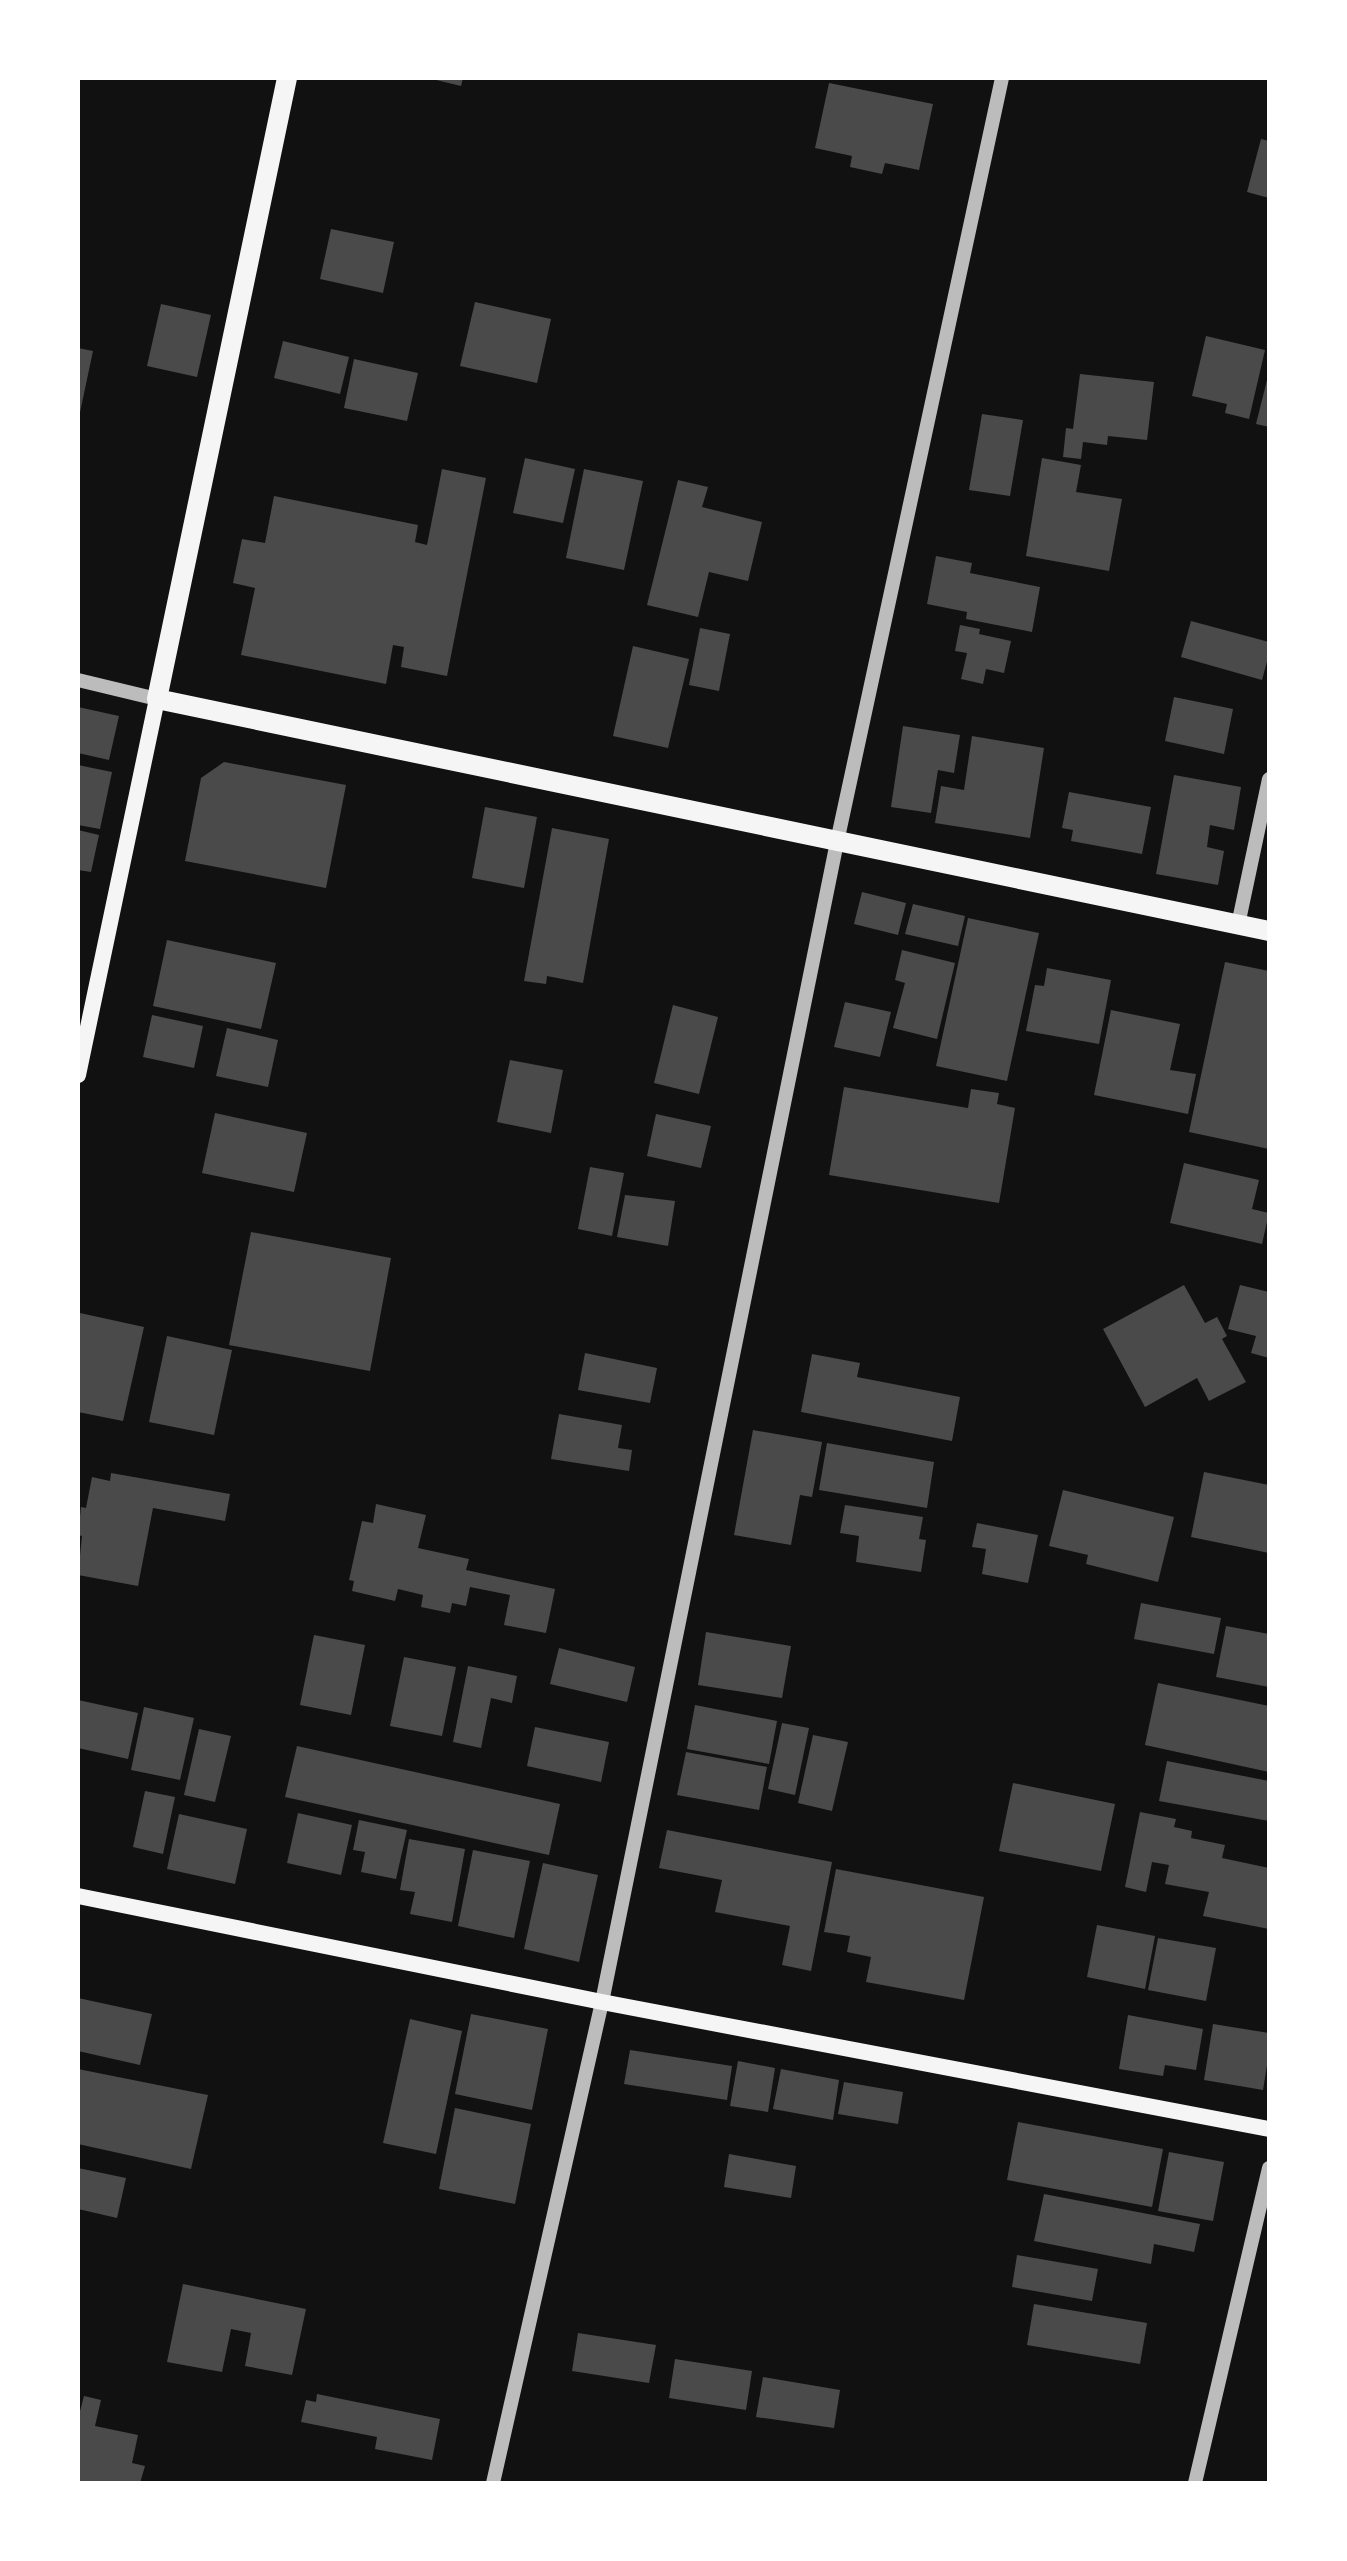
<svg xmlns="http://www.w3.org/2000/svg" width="1347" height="2561" font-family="Jost,sans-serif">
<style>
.building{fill:#4a4a4a}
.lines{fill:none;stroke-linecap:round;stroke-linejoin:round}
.tertiary{stroke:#bcbcbc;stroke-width:14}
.secondary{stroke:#f5f5f5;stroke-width:16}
.primary{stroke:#f5f5f5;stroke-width:20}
</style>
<rect width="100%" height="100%" fill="#111"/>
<g class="building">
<polygon points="428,78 463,78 461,86"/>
<polygon points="829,83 933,104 919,170 885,163 882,174 850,167 852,156 815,148"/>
<polygon points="1261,139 1269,141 1269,198 1247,192"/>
<polygon points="331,229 394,242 383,293 320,279"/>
<polygon points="475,302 551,319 537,383 460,366"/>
<polygon points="161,304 211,315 197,377 147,366"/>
<polygon points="1206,336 1265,350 1249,419 1225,413 1227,404 1192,396"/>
<polygon points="283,341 349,357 340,394 274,378"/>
<polygon points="78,348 93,351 79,417 78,416"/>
<polygon points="354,359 418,373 407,421 344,408"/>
<polygon points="1080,374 1154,382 1147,440 1108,436 1107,445 1083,442 1081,459 1063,457 1066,428 1073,429"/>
<polygon points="1268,376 1269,376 1269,427 1256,424"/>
<polygon points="982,414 1023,420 1010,496 969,490"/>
<polygon points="525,458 575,469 563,523 513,513"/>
<polygon points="1042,458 1081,465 1076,492 1122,499 1109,571 1026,556"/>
<polygon points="442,469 486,478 447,676 401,667 404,647 393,645 386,684 241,655 255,588 233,583 242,539 265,543 274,496 418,525 415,542 427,545"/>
<polygon points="584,469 643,481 624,570 566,558"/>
<polygon points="678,480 708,487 702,507 762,522 748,581 709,572 698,617 647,605"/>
<polygon points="936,556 972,563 970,573 1040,587 1032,632 966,619 967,612 927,604"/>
<polygon points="1191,621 1269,642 1269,654 1262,680 1181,657"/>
<polygon points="960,625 980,629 979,634 1011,641 1004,673 986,669 983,684 961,679 967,653 955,651"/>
<polygon points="700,628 730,634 719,691 689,685"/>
<polygon points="633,646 689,659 668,748 613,736"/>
<polygon points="1174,697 1233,709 1224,754 1165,741"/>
<polygon points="78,707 119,716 109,760 78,753"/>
<polygon points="903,726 960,735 954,773 938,770 931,813 891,807"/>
<polygon points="972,736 1044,748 1030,838 935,823 941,786 964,790"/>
<polygon points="224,762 346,785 326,888 185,861 201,778"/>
<polygon points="78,765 112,772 100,829 78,825"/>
<polygon points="1174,775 1241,787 1234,830 1210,825 1207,847 1224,851 1218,885 1156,874"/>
<polygon points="1069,792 1151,807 1142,854 1071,841 1073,830 1062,828"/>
<polygon points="485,807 537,817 524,888 472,878"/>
<polygon points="552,828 609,839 583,983 547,976 546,984 524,981"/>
<polygon points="78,830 99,835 91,872 78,870"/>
<polygon points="862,892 906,903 898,935 854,924"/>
<polygon points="913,904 965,916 958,946 905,934"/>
<polygon points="968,918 1039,933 1007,1081 936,1066"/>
<polygon points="167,940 276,963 261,1029 153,1006"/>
<polygon points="902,950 955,963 937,1039 893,1028 905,983 895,980"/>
<polygon points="1225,962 1269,971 1269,1149 1189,1132"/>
<polygon points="1047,968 1111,980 1099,1044 1026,1031 1035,985 1044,986"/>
<polygon points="845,1002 891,1012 880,1057 834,1047"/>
<polygon points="673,1005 718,1017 699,1094 654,1083"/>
<polygon points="1111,1010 1180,1024 1170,1070 1196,1074 1188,1114 1094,1095"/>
<polygon points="152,1015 203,1026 194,1068 143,1057"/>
<polygon points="227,1028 278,1040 268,1087 216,1076"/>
<polygon points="510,1060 563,1070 551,1133 497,1122"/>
<polygon points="844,1087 968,1108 971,1089 999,1093 997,1104 1015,1108 999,1203 829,1175"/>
<polygon points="215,1113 307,1133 294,1192 202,1173"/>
<polygon points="656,1114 711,1126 701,1168 647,1156"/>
<polygon points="1184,1163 1259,1180 1252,1209 1269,1213 1262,1244 1170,1223"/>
<polygon points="590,1167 624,1173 612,1236 578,1229"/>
<polygon points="625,1195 675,1201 668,1246 617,1237"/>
<polygon points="251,1232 391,1258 370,1371 229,1345"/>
<polygon points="1184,1285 1205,1323 1217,1317 1227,1336 1222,1339 1246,1382 1209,1401 1197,1378 1145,1407 1103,1329"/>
<polygon points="1240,1285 1269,1292 1269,1358 1251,1353 1256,1336 1228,1329"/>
<polygon points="80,1313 144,1327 123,1421 78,1412"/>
<polygon points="167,1336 232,1350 214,1435 149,1422"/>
<polygon points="585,1353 657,1368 650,1403 578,1390"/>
<polygon points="812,1354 860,1363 857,1377 960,1397 952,1441 801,1412"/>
<polygon points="559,1414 622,1425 618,1448 632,1450 629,1471 551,1459"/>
<polygon points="753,1430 822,1442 812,1497 800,1495 791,1545 734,1535"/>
<polygon points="827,1443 934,1462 927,1508 819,1490"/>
<polygon points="1204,1472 1269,1485 1269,1553 1191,1537"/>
<polygon points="111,1473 230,1494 225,1521 153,1508 138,1586 78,1575 82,1536 78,1535 81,1507 86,1508 92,1477 110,1481"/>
<polygon points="1063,1490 1174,1517 1158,1582 1086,1564 1088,1555 1049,1546"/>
<polygon points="376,1504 426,1515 418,1548 469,1559 466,1570 555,1589 546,1633 504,1625 510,1595 470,1587 466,1606 452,1603 450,1613 421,1607 423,1595 398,1589 395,1601 352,1591 354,1581 349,1580 362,1521 373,1523"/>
<polygon points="845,1505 923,1517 919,1539 926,1540 921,1572 856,1562 859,1536 840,1533"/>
<polygon points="977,1523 1038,1535 1028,1583 982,1574 986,1549 972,1547"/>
<polygon points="1141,1603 1221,1618 1214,1654 1134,1639"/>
<polygon points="1226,1626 1269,1634 1269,1687 1216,1677"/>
<polygon points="706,1632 791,1646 782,1698 698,1685"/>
<polygon points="314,1635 365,1645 351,1715 300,1705"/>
<polygon points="559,1648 635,1667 627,1702 550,1684"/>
<polygon points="404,1657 456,1667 442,1736 390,1726"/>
<polygon points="468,1666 517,1676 512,1703 491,1698 481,1748 453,1742"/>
<polygon points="1158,1683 1269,1706 1269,1772 1145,1745"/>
<polygon points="78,1700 138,1713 128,1759 78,1748"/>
<polygon points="695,1705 777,1721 769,1764 687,1749"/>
<polygon points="144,1707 194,1718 180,1780 131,1770"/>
<polygon points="782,1723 809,1728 795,1795 768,1789"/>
<polygon points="535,1727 609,1742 601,1782 527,1766"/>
<polygon points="199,1729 231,1736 215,1802 184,1795"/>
<polygon points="813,1735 848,1742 832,1811 798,1803"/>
<polygon points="297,1746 560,1804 549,1855 285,1797"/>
<polygon points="686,1752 767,1767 759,1810 677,1795"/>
<polygon points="1167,1761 1269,1781 1269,1821 1159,1801"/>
<polygon points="1013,1783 1115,1804 1101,1871 999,1851"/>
<polygon points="145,1791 175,1797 163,1854 133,1847"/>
<polygon points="1140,1812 1176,1819 1174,1827 1192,1831 1191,1838 1225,1845 1222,1858 1269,1868 1269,1929 1203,1916 1209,1892 1165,1884 1169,1865 1152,1862 1146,1892 1125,1887"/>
<polygon points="298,1813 352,1825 341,1875 287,1863"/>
<polygon points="179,1814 247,1829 235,1884 167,1869"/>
<polygon points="359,1820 407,1830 396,1879 361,1872 365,1852 353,1850"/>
<polygon points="667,1830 832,1862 811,1971 782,1965 790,1926 715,1912 722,1880 659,1868"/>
<polygon points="409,1839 465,1849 452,1922 410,1914 415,1892 400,1890"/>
<polygon points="473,1850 530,1861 514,1938 458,1926"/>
<polygon points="543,1863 598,1875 579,1962 524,1949"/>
<polygon points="836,1869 984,1897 964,2000 866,1982 871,1957 847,1952 850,1936 824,1932"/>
<polygon points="1097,1925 1155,1936 1145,1989 1087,1977"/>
<polygon points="1158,1938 1216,1948 1206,2001 1148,1990"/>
<polygon points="78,1998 152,2014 140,2065 78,2051"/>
<polygon points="471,2014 548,2029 532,2110 455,2094"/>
<polygon points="1128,2015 1203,2029 1196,2070 1165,2065 1163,2076 1119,2069"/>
<polygon points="410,2019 462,2031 436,2154 383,2143"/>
<polygon points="1213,2024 1269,2033 1269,2053 1263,2090 1204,2080"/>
<polygon points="630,2050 732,2066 727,2100 624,2084"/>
<polygon points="738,2061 775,2068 768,2112 730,2106"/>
<polygon points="78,2069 208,2095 191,2169 78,2144"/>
<polygon points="781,2069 839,2080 833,2120 773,2109"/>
<polygon points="844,2082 903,2092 898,2124 838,2114"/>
<polygon points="455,2108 531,2124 515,2204 439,2189"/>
<polygon points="1018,2122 1163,2149 1152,2207 1007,2180"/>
<polygon points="1169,2152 1224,2162 1213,2221 1158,2211"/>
<polygon points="729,2154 796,2166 791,2198 724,2187"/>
<polygon points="78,2168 126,2178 117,2218 78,2209"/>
<polygon points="1044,2194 1200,2224 1194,2252 1154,2244 1151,2264 1034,2241"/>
<polygon points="1017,2255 1098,2269 1092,2301 1012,2287"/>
<polygon points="183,2284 306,2309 292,2375 245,2366 251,2333 231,2329 222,2372 167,2362"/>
<polygon points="1034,2304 1147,2323 1140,2364 1027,2345"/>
<polygon points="578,2333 656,2345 649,2383 572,2371"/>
<polygon points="675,2359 752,2371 746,2410 669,2398"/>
<polygon points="763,2377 840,2390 834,2428 756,2417"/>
<polygon points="317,2394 440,2419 432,2460 375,2449 377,2437 301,2422 306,2400 316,2402"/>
<polygon points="84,2396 101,2400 95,2426 138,2435 132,2463 145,2466 140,2483 78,2483 78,2419"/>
</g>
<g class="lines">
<g class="tertiary">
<polyline points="78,680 157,699"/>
<polyline points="1238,925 1269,779"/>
<polyline points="493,2483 602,2002 837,842 1002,78"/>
<polyline points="1195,2483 1269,2168"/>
</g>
<g class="secondary">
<polyline points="78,1075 157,699"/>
<polyline points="78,1896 602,2002 1269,2129"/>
</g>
<polyline class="primary" points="287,78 157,699 1269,931"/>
</g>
<rect width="1347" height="2561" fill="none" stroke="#ffffff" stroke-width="160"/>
</svg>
